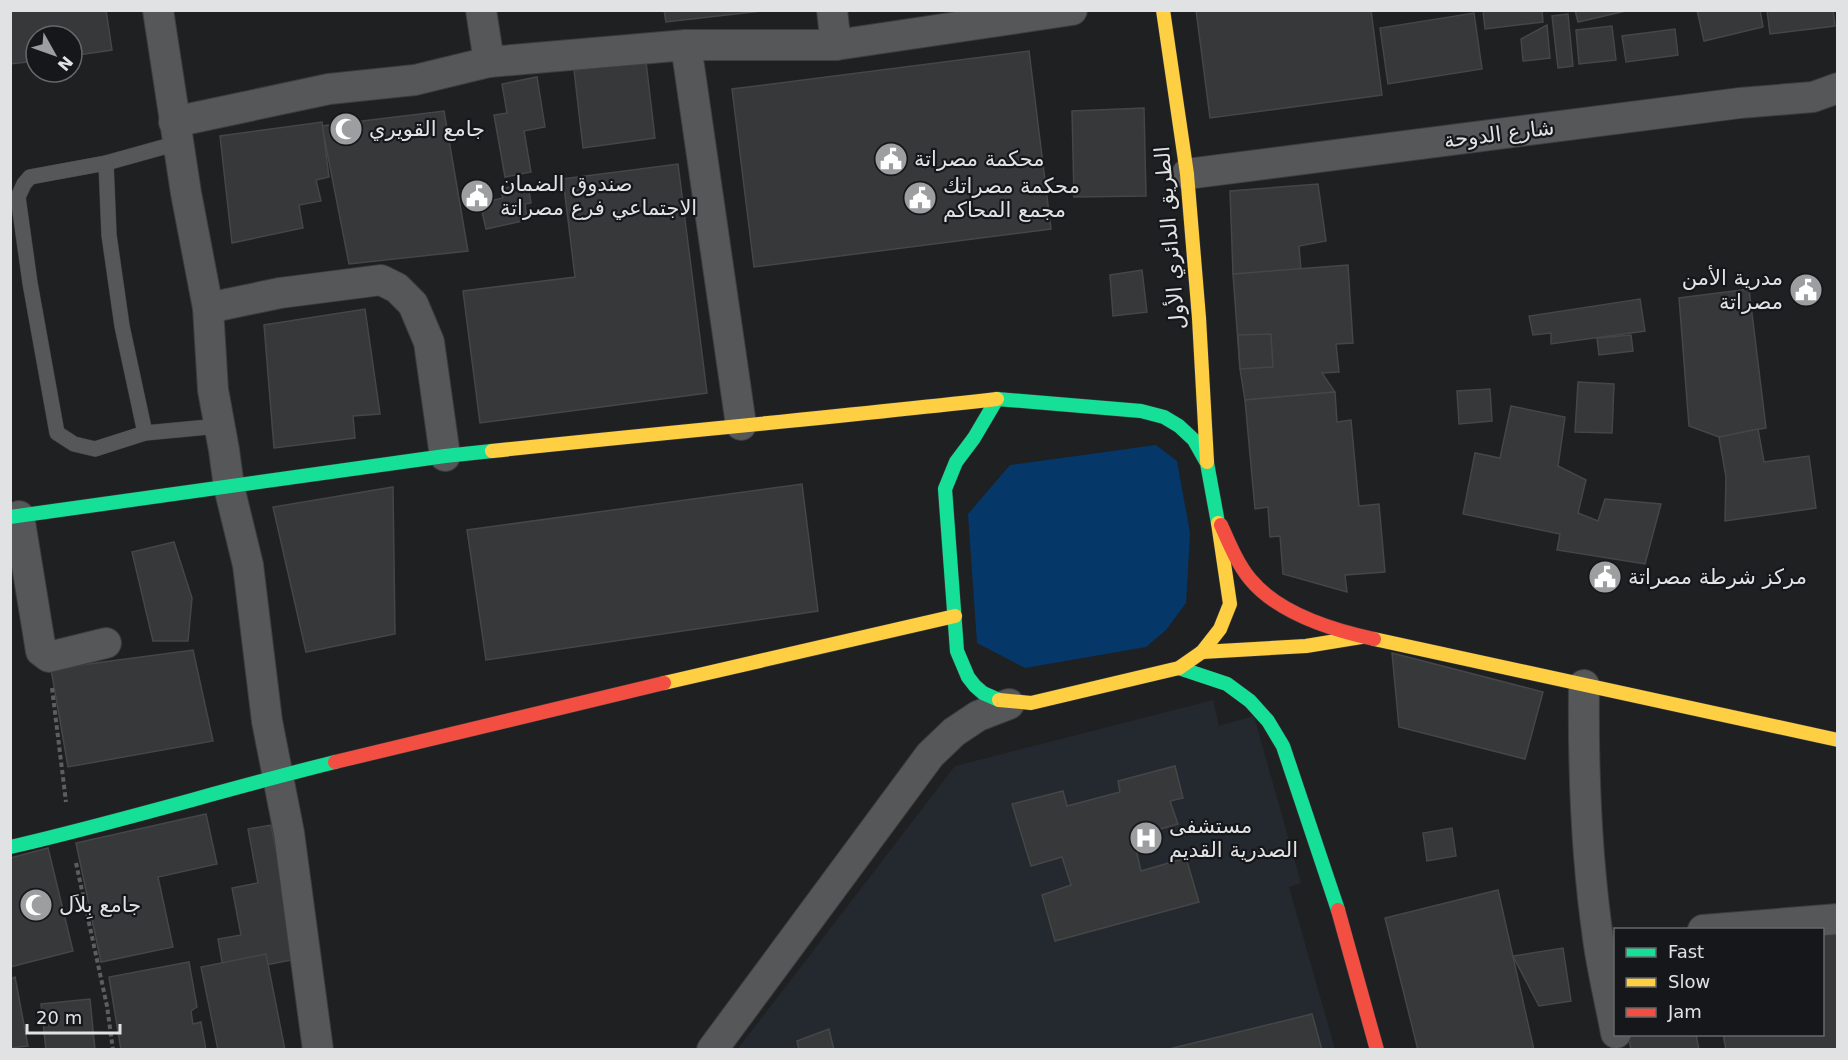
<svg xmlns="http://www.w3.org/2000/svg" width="1848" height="1060" font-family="'DejaVu Sans','Noto Naskh Arabic',sans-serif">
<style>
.built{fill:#242930}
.green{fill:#053769}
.building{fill:#373839;stroke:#454647;stroke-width:1.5}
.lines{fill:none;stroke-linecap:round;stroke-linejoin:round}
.lane-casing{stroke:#3c3d3e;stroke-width:16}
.street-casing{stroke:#3c3d3e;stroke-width:32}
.fast-casing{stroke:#3c3d3e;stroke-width:15}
.slow-casing{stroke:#3c3d3e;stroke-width:15}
.jam-casing{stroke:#3c3d3e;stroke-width:15}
.path{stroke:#5d5e5f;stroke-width:4;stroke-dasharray:4.5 3;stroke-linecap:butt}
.lane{stroke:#565758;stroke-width:15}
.street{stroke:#565758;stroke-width:30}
.fast{stroke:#16e098;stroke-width:14}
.slow{stroke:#ffcf43;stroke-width:14}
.jam{stroke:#f24e42;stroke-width:14}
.labels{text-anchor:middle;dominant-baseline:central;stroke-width:4.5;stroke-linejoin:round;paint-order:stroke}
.poi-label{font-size:21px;fill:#e0e2e3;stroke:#15171a;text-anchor:start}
.street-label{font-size:21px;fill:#e0e2e3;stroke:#15171a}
</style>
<rect width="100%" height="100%" fill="#1f2022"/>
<polygon class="built" points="1213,700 1219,726 1254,716 1301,883 1289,887 1335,1049 737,1050 955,766"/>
<polygon class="green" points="1156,445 1177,461 1190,533 1186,603 1166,630 1146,647 1025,668 977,643 968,514 1010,465"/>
<g class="building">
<polygon points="10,10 106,10 112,50 72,56 72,36 36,36 36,61 10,64"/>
<polygon points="664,10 770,10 666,22"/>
<polygon points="1196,10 1371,10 1382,95 1210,118"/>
<polygon points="1483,10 1542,10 1543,22 1485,29"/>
<polygon points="1575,10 1630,10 1578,22"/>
<polygon points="1697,10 1760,10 1763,27 1704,41"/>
<polygon points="1767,10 1833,10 1835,26 1770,34"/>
<polygon points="1474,13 1482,69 1388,84 1380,28"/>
<polygon points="1568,14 1573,66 1558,68 1552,16"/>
<polygon points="1547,25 1550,58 1523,61 1521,39"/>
<polygon points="1612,26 1616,60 1579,64 1576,30"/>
<polygon points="1675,29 1678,55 1626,62 1622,36"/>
<polygon points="1029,51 1051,229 754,267 732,89"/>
<polygon points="646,62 655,138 583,148 574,70"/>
<polygon points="537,77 545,127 524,131 531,172 505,177 494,115 507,113 502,84"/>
<polygon points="1144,108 1146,196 1074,197 1072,111"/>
<polygon points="444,111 468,251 349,264 322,126"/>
<polygon points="322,122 329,177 316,180 321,201 299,205 303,228 232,243 220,136"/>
<polygon points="678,164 707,393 480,423 463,291 575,277 563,179"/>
<polygon points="1318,184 1326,241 1299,246 1301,271 1233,274 1230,191"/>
<polygon points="528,186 531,203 525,204 527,220 486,229 480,203 503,198 500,188"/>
<polygon points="1348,265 1353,343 1336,344 1339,372 1322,373 1335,392 1245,400 1240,369 1233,274"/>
<polygon points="1142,270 1147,312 1113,316 1110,275"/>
<polygon points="1749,289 1766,428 1719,437 1689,426 1679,298"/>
<polygon points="1640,299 1645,331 1551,344 1551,333 1533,335 1529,316"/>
<polygon points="365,309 380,414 353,416 355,438 274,448 264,325"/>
<polygon points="1271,334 1273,367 1240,369 1238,335"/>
<polygon points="1631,335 1633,351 1599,355 1597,338"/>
<polygon points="1578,382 1614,384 1612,433 1575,432"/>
<polygon points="1490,389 1492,421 1459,424 1457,391"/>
<polygon points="1335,392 1337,422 1351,420 1359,506 1379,504 1385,572 1345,575 1347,592 1283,574 1280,536 1270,537 1268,507 1255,509 1245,400"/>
<polygon points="1511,406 1565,417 1558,466 1586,480 1578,513 1598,521 1605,499 1661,504 1645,564 1557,550 1560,534 1463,514 1475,453 1500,458"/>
<polygon points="1758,429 1764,462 1809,456 1816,508 1725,521 1726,477 1719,437"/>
<polygon points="802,484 818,611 486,660 467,530"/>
<polygon points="393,487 395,634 306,652 273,507"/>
<polygon points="174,542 192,598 188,641 153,641 132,552"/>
<polygon points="193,650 213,741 68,767 51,669"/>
<polygon points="1392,653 1543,692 1525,759 1399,727"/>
<polygon points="1175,766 1183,798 1170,801 1178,824 1133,837 1141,871 1186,858 1199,902 1055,941 1042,895 1071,885 1062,857 1031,866 1012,804 1063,791 1067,806 1120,792 1118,781"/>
<polygon points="206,814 217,864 158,877 173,947 101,962 76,843"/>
<polygon points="271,825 297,959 224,973 218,939 241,935 232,888 258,883 248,829"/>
<polygon points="1452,828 1456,856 1427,861 1423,833"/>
<polygon points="48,848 73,951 10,967 10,858"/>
<polygon points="1498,890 1534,1050 1418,1050 1385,918"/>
<polygon points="1822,930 1838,930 1838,1050 1726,1050 1723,1034 1822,1034"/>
<polygon points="1563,948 1571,1001 1539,1006 1513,956"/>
<polygon points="266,954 285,1050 218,1050 201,967"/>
<polygon points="189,962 197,1007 191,1011 193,1024 201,1022 206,1050 121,1050 109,977"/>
<polygon points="15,977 28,1046 10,1048 10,979"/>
<polygon points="90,999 95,1050 46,1050 41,1004"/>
<polygon points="1312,1014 1322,1050 1165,1050"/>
<polygon points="829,1029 834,1050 799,1050 797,1041"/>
<polygon points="1628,1034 1696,1034 1699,1050 1631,1050"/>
</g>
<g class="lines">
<defs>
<g id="lane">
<polyline points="178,143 106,163 30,177 24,184 18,197 30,283 57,433 74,444 95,449 145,433 219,426"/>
<polyline points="106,163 109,235 122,326 145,433"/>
</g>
<g id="street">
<polyline points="158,10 186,193 208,308 213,390 224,450 229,487 248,565 267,721 289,833 318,1050"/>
<polyline points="481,10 489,62"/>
<polyline points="832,10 836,45"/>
<polyline points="686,45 741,425"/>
<polyline points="174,122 329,89 415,80 489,62 686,45 836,45 1072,10"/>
<polyline points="1187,174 1740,103 1813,97 1838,88"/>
<polyline points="208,308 280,293 381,280 397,288 413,304 429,342 445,456"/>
<polyline points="19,516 41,651 49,657 106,643"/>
<path d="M1584,685c-1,84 2,169 14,253 4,31 12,63 18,95"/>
<polyline points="1703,930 1838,919"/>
<polyline points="712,1050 930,755 954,732 978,716 1009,704"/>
</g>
<g id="fast">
<polyline points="997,399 1141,411 1164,417 1179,426 1194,440 1207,463 1218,523"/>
<polyline points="997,399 974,438 956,462 945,489 957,651 968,677 975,686 983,693 999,700"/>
<polyline points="10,517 445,456 492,451"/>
<polyline points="1179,668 1227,684 1250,701 1268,721 1283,746 1338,910"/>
<path d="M10,847c109,-25 216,-58 325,-85"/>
</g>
<g id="slow">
<polyline points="1163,10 1187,174 1199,318 1207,462"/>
<path d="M492,451c169,-18 337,-33 505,-52"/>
<polyline points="1374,639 1838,740"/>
<polyline points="1202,652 1306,646 1361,637"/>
<polyline points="664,683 955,616"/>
<polyline points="999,700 1031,703 1179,668 1202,652 1220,629 1230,604 1218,523"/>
</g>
<g id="jam">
<path d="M1221,525c8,18 16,38 29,54 28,34 82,51 124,60"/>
<polyline points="335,762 664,683"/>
<polyline points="1338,910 1377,1050"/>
</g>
</defs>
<use href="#lane" class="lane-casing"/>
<use href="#street" class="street-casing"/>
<use href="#fast" class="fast-casing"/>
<use href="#slow" class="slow-casing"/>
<use href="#jam" class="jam-casing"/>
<g class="path">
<polyline points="52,688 66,802"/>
<polyline points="76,863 107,1006 113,1050"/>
</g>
<use href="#lane" class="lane"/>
<use href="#street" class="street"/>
<use href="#fast" class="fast"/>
<use href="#slow" class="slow"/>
<use href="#jam" class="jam"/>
</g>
<defs>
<symbol id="mosque-disc" viewBox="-11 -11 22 22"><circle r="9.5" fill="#9c9e9f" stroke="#15171a"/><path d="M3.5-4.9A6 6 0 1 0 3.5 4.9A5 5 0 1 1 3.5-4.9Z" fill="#fff"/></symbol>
<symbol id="civic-disc" viewBox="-11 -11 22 22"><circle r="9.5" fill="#9c9e9f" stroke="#15171a"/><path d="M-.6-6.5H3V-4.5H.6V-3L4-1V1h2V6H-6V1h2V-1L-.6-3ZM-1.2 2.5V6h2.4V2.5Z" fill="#fff"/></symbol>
<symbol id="hospital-disc" viewBox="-11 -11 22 22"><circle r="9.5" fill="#9c9e9f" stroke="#15171a"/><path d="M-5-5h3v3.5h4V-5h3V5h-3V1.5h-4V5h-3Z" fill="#fff"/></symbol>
</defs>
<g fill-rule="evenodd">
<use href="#mosque-disc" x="327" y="110" width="38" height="38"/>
<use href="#civic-disc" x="872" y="140" width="38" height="38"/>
<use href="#civic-disc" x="458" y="177" width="38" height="38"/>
<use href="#civic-disc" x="901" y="179" width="38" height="38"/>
<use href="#civic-disc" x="1787" y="271" width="38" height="38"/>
<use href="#civic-disc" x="1586" y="558" width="38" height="38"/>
<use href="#hospital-disc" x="1127" y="819" width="38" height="38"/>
<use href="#mosque-disc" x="17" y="886" width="38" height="38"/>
</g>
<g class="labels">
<g class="poi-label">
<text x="369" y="129">جامع القويري</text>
<text x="914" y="159">محكمة مصراتة</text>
<text x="500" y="184">صندوق الضمان<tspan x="500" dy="24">الاجتماعي فرع مصراتة</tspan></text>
<text x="943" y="186">محكمة مصراتك<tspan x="943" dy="24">مجمع المحاكم</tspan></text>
<text x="1783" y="278" text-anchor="end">مدرية الأمن<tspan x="1783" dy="24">مصراتة</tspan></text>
<text x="1628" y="577">مركز شرطة مصراتة</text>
<text x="1169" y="826">مستشفى<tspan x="1169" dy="24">الصدرية القديم</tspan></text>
<text x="59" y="905">جامع بِلاَل</text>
</g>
<g class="street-label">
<text transform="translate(1499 134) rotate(-7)">شارع الدوحة</text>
<text transform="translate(1170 238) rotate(-95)">الطريق الدائري الأول</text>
</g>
</g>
<rect width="1848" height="1060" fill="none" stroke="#e0e2e3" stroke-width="24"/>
<rect x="1614" y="928" width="210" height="108" fill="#15171a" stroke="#66686a" stroke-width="1.5"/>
<rect x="1626" y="948" width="30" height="9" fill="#16e098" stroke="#66686a" stroke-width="1.5"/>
<text x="1668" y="958" font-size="18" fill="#e0e2e3">Fast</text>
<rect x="1626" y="978" width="30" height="9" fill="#ffcf43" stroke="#66686a" stroke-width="1.5"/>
<text x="1668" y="988" font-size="18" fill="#e0e2e3">Slow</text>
<rect x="1626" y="1008" width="30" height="9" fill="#f24e42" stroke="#66686a" stroke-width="1.5"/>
<text x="1668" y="1018" font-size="18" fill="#e0e2e3">Jam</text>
<g transform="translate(54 54) rotate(130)"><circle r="28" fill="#15171a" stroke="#66686a" stroke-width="1.5"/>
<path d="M0-4.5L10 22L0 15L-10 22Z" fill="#9c9e9f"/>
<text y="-9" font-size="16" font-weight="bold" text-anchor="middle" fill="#e0e2e3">N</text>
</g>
<path d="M27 1024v9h93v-9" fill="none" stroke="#e0e2e3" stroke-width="3"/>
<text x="36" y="1024" font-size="18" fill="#e0e2e3" stroke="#15171a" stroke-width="4.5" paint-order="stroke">20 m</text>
</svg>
